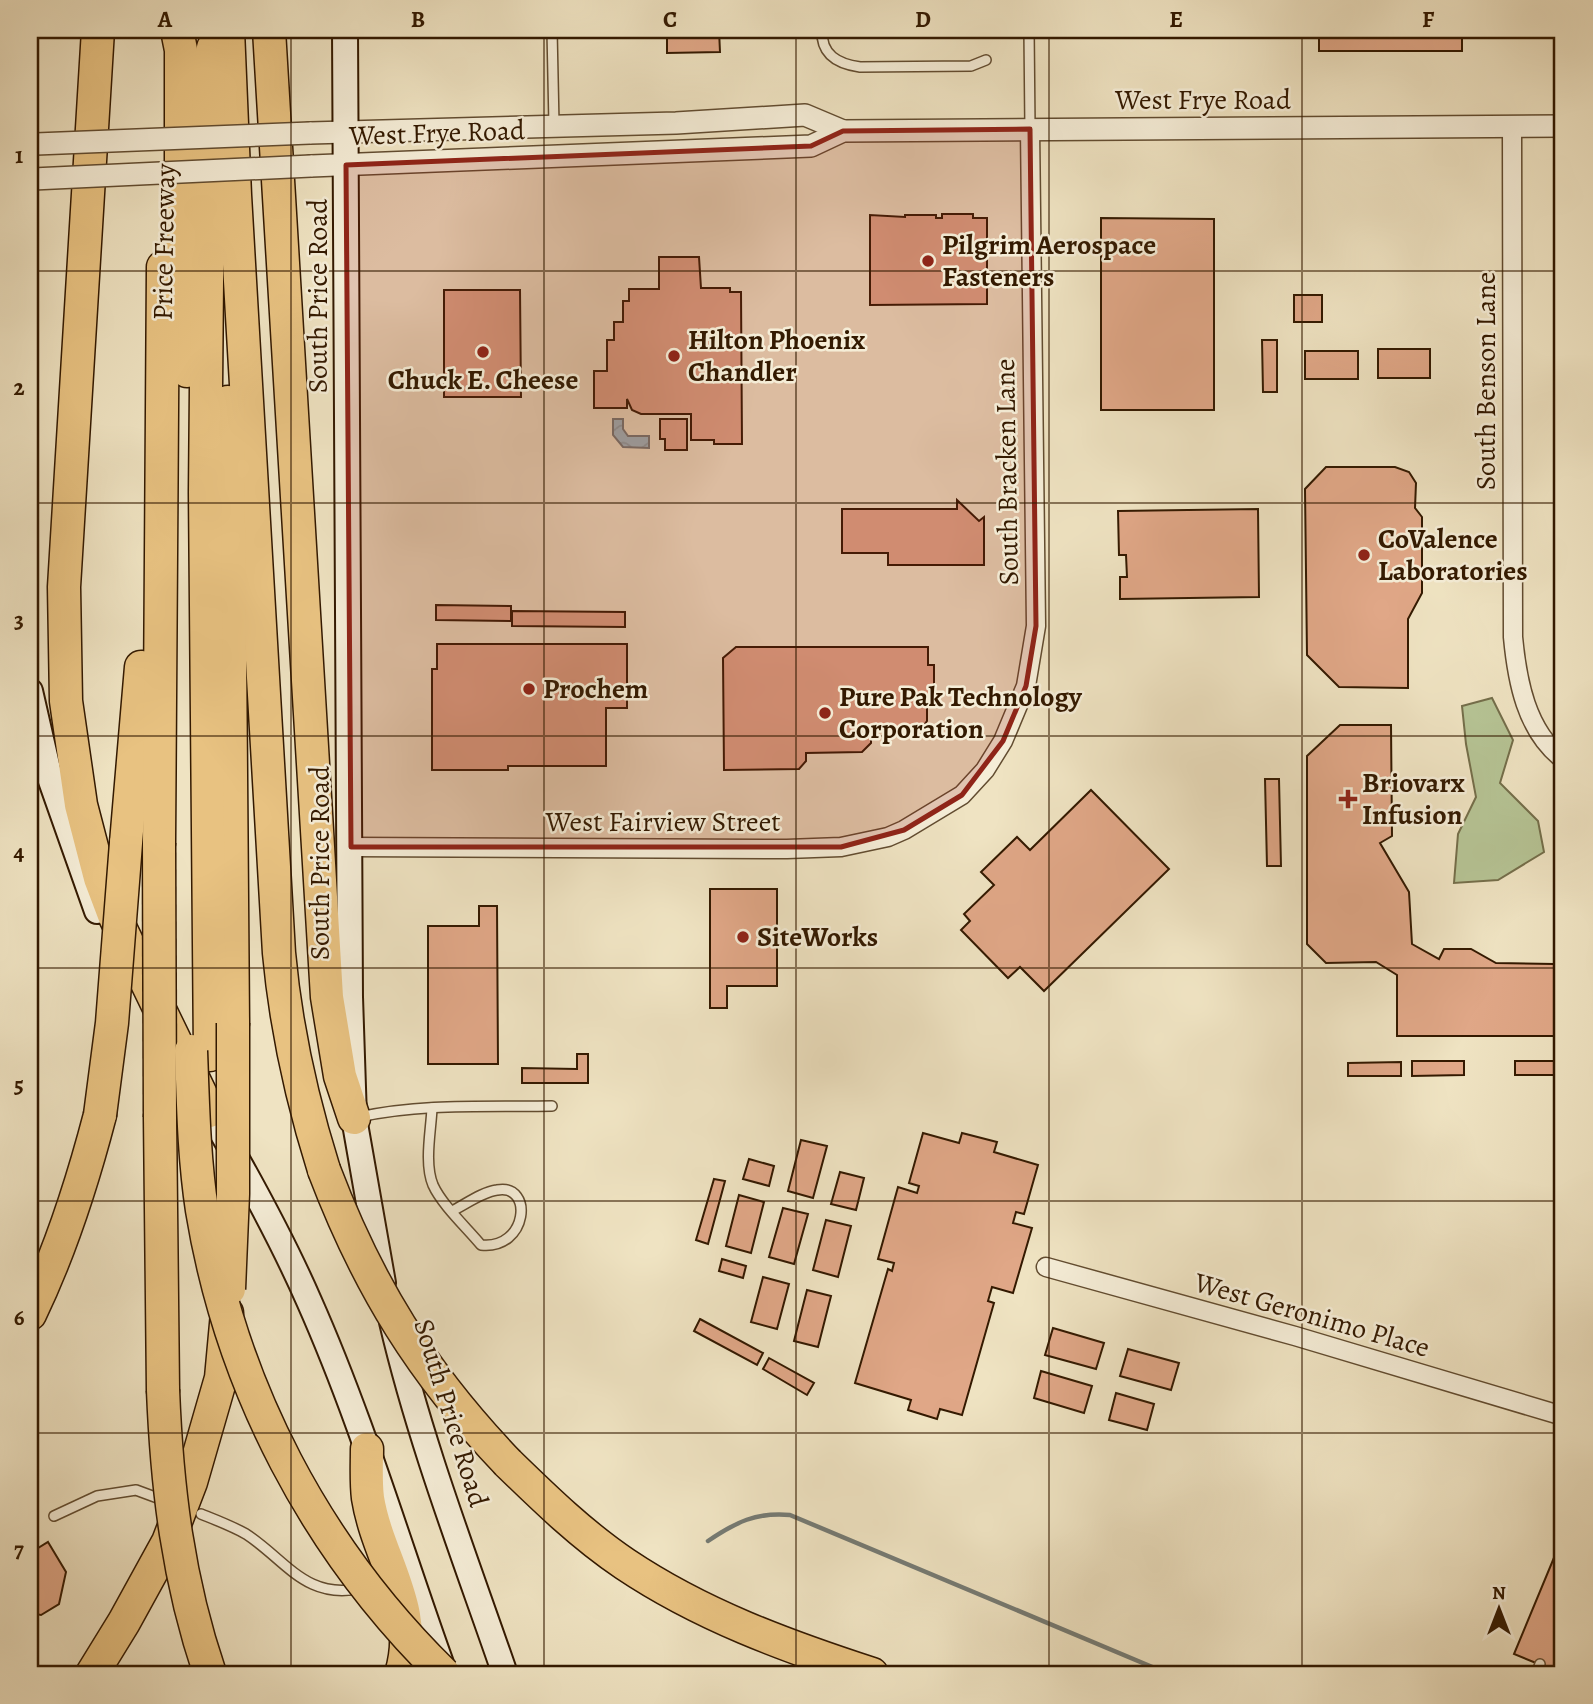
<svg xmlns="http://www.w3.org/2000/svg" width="1593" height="1704" font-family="Alegreya,serif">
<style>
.park{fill:#b6c495;stroke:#746e4a;stroke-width:2}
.water{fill:url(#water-waves);stroke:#757a73;stroke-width:2}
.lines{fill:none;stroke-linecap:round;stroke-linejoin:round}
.stream{stroke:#757a73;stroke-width:4.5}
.building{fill:#e0a787;stroke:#331900;stroke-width:2}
.service-casing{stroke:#624c30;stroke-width:12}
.minor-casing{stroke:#624c30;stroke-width:21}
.tertiary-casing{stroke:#624c30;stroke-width:24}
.secondary-casing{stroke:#331900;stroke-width:28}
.motorway-casing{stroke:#331900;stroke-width:35}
.service{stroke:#f5edd7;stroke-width:9}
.minor{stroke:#f5edd7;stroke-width:18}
.tertiary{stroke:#f5edd7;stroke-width:21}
.secondary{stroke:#f5edd7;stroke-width:24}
.motorway{stroke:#e8c281;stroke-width:32}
.tertiary-bridge-casing{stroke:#624c30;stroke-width:24;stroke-linecap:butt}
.motorway-bridge-casing{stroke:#331900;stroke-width:35;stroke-linecap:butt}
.tertiary-bridge{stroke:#f5edd7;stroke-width:21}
.motorway-bridge{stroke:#e8c281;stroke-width:32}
.marked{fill:#8f2418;fill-opacity:0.2;stroke:#8f2418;stroke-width:5;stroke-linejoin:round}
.grid{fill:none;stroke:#331900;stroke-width:2;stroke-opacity:0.55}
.poi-dot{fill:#8f2418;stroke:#f5edd7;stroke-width:2.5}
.labels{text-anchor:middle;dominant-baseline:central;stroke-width:5;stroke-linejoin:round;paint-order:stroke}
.street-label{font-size:28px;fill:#331900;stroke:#f5edd7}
.poi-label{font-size:28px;font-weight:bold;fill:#331900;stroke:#f5edd7;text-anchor:start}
.neatline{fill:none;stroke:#331900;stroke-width:2.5}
.grid-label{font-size:23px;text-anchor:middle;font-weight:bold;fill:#331900}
</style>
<defs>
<pattern id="water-waves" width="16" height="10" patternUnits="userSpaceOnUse" patternTransform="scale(1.75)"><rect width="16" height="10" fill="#a1bbc0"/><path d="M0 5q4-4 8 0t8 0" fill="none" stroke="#8ba0a3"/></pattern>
</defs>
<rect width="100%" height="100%" fill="#efe3c2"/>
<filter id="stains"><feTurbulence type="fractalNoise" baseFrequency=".00286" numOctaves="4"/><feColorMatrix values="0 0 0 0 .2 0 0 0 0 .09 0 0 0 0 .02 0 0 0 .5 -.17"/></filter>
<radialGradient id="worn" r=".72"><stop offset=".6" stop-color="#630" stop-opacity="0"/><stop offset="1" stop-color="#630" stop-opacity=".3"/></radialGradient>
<polygon class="park" points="1492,698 1513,740 1500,783 1538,821 1544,852 1498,880 1454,883 1458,834 1476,797 1466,744 1462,706"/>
<polygon class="water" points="613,419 623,419 623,429 628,436 649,436 649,448 623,447 613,435"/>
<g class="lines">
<path class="stream" d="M708,1541c28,-19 48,-29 82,-26l379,159"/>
</g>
<g class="building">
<polygon points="667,30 719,30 720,52 667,53"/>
<polygon points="1319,30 1482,30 1462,30 1462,51 1319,51"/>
<polygon points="942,214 973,214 973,218 987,218 987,304 870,305 870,215 905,217 905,215 936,215 936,218 942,218"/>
<polygon points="1101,218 1214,219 1214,410 1101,410"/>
<polygon points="659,257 699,257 701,288 730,288 730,292 741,292 742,444 714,444 714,440 691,440 691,414 641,414 632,410 627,399 627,408 594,408 594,371 607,371 607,340 614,340 614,322 623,322 623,301 629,301 629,289 659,289"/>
<polygon points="444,290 520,290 521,397 444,397"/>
<rect x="1294" y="295" width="28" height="27"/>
<polygon points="1262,340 1277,340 1277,392 1263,392"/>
<rect x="1378" y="349" width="52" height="29"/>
<rect x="1305" y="351" width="53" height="28"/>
<polygon points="660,419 687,419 687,450 665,450 665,439 660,439"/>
<polygon points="1326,467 1395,467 1409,472 1416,483 1415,508 1422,517 1422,593 1408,619 1408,688 1339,687 1307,655 1305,489"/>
<polygon points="957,500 979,521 984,517 984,565 888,565 888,553 842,553 842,509 957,509"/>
<polygon points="1258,509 1259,597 1120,599 1120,577 1127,577 1126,555 1119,555 1118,511"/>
<polygon points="436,605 511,606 511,621 436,620"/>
<polygon points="512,611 625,612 625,627 512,626"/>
<polygon points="437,644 627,644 627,708 606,708 606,766 508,766 508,770 432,770 432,669 437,669"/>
<polygon points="736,647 928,647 928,665 934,665 934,705 927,705 927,721 922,728 871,728 871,743 862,752 806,753 806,761 799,769 724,770 723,658"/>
<polygon points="1340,725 1391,725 1392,836 1380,843 1409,892 1412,944 1439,959 1444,949 1471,949 1496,963 1554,964 1558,968 1563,967 1563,1036 1397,1036 1397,975 1376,962 1326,963 1307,944 1307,756"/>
<polygon points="1265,779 1279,779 1281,866 1267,866"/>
<polygon points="1091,790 1169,869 1044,991 1020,967 1008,978 961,930 970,921 964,914 994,885 981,872 1017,837 1030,850"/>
<polygon points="710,889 777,889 777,986 727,986 727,1008 710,1008"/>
<polygon points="479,906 497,906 498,1064 428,1064 428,926 479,926"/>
<polygon points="577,1054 588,1054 588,1083 522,1083 522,1068 577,1069"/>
<polygon points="1412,1061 1464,1061 1464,1075 1412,1076"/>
<rect x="1515" y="1061" width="48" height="14"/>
<polygon points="1401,1062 1401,1076 1348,1076 1348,1063"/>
<polygon points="923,1133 959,1143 962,1133 997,1142 994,1152 1038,1165 1024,1214 1016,1212 1013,1223 1032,1228 1013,1293 992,1287 988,1301 994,1303 962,1415 940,1409 937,1419 908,1410 911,1400 855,1383 888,1269 892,1271 894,1263 878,1259 898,1187 917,1193 919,1186 909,1183"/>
<polygon points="801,1140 827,1146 813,1198 788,1191"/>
<polygon points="749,1159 774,1166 769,1186 743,1179"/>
<polygon points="840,1172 864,1178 856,1210 831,1204"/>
<polygon points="714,1179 725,1181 708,1244 696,1240"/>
<polygon points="739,1195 764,1202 751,1253 726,1246"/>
<polygon points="783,1208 808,1214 794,1264 769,1257"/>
<polygon points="826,1220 851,1226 838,1277 813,1270"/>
<polygon points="722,1259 746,1266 743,1278 719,1271"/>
<polygon points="763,1277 789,1284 777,1329 751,1322"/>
<polygon points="807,1290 831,1296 818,1347 794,1341"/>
<polygon points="700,1319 763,1353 757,1365 694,1331"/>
<polygon points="1053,1328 1104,1343 1096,1369 1045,1355"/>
<polygon points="1128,1349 1179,1363 1171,1390 1120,1376"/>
<polygon points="769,1358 814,1383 807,1395 763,1369"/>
<polygon points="1041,1371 1092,1386 1084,1413 1034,1398"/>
<polygon points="1116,1393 1154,1404 1147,1430 1109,1420"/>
<polygon points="1563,1536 1563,1674 1514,1654"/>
<polygon points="48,1542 66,1572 59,1604 41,1615 30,1613 30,1553"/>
</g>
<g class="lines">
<defs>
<g id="service">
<polyline points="552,30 554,125"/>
<path d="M822,30c-1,25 16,34 38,37l111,-1 15,-6"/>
<polyline points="1029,30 1030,129"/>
<path d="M432,1108c-1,23 -8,55 1,77 9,20 34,43 48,60 47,5 53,-62 16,-55 -15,2 -31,14 -45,21"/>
<path d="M359,1117c63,-14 129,-10 193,-11"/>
<path d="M201,1514c15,6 31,12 45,20 40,26 60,67 116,54"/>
<polyline points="54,1516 97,1496 136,1490 163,1500"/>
<polyline points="1536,1674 1540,1664"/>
</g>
<g id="minor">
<path d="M1512,126l1,511c4,43 13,94 50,122"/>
<polyline points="351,847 787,849 841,847 888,837 904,830 962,795 985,770 1003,741 1026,686 1036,626 1030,129"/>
<polyline points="1046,1267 1295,1336 1563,1416"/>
</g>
<g id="tertiary">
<polyline points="310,133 676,123 805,115 843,131"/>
<polyline points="311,166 811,146 843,131 1563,126"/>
</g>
<g id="secondary">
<polyline points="345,30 350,997 354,1118 383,1283"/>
<polyline points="30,691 50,778 97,911"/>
<path d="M200,1095c39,66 78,135 109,206 53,119 90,246 134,368"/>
<path d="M392,1322c28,120 73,236 113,352"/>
</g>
<g id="motorway">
<polyline points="98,30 64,587 66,701 81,805 100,878 114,915 209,1111"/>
<polyline points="177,30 181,50 181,231 187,371"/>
<path d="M228,30l7,165 44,758c7,76 22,144 45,217"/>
<polyline points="269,30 327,997 340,1076 354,1118"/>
<polyline points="228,402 233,1023"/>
<polyline points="126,843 141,667"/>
<polyline points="159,843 163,267"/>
<polyline points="210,1055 205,492 209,72 213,48"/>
<polyline points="160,1117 163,1390"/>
<path d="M30,1314c31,-64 52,-130 70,-199"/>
<path d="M367,1449c0,16 -1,33 1,49 10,62 53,110 33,176"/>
<path d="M508,1463c37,36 74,72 117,101 76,51 161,82 247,110"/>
<polyline points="92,1674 124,1622 168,1542 191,1482 221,1378 227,1313"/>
</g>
</defs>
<use href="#service" class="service-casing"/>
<use href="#minor" class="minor-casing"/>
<use href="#tertiary" class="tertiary-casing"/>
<use href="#secondary" class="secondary-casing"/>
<use href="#motorway" class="motorway-casing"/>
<use href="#service" class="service"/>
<use href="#minor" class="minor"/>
<use href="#tertiary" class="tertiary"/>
<use href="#secondary" class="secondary"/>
<use href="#motorway" class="motorway"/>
<defs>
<g id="tertiary-bridge">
<polyline points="36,144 310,133"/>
<polyline points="33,179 311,166"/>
</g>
<g id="motorway-bridge">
<polyline points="159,843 160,1117"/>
<path d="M191,1051c2,53 3,107 11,159 29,177 114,339 242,464"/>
<polyline points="100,1115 112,1023 126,843"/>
<path d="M324,1170c44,116 98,203 184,293"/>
<polyline points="229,1289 233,1194 233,1023"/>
<path d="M163,1390c4,99 15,190 47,284"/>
</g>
</defs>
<use href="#tertiary-bridge" class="tertiary-bridge-casing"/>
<use href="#motorway-bridge" class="motorway-bridge-casing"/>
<use href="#tertiary-bridge" class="tertiary-bridge"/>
<use href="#motorway-bridge" class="motorway-bridge"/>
</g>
<path class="marked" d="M1030,129l6,497 -10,60 -23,55 -41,54 -58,35 -63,17h-490l-5,-682 465,-19 32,-15z"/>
<path class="grid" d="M291,30v1644M544,30v1644M796,30v1644M1049,30v1644M1302,30v1644M30,271h1533M30,503h1533M30,736h1533M30,968h1533M30,1201h1533M30,1433h1533"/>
<g class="poi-dot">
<circle cx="928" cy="261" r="7"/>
<circle cx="483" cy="352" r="7"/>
<circle cx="674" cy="356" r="7"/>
<circle cx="1364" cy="555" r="7"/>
<circle cx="529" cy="689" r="7"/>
<circle cx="825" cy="713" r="7"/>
<path d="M1344.5 788.5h7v7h7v7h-7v7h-7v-7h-7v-7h7z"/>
<circle cx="743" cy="937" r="7"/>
</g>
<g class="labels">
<g class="street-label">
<text x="1203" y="100">West Frye Road</text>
<text transform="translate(437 133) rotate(-2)">West Frye Road</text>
<text transform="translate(164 242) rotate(-89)">Price Freeway</text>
<text transform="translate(318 296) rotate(-90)">South Price Road</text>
<text transform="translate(1486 381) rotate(-90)">South Benson Lane</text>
<text transform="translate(1007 472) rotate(-91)">South Bracken Lane</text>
<text x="663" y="822">West Fairview Street</text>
<text transform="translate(320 863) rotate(-90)">South Price Road</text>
<text transform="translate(1312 1315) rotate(16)">West Geronimo Place</text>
<text transform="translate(451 1413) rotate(73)">South Price Road</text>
</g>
<g class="poi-label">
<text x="942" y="245">Pilgrim Aerospace<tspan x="942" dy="32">Fasteners</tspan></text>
<text x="688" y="340">Hilton Phoenix<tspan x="688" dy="32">Chandler</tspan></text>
<text x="483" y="380" text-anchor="middle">Chuck E. Cheese</text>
<text x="1378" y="539">CoValence<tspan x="1378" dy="32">Laboratories</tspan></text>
<text x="543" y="689">Prochem</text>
<text x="839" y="697">Pure Pak Technology<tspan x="839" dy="32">Corporation</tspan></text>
<text x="1362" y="783">Briovarx<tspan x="1362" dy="32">Infusion</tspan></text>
<text x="757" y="937">SiteWorks</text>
</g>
</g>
<rect width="1593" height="1704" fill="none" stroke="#efe3c2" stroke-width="77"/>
<g transform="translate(1499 1609)" stroke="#f5edd7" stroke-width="5" paint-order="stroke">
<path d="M0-5L12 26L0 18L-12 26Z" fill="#331900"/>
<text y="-10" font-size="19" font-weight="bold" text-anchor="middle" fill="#331900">N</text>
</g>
<rect x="38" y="38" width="1516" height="1628" class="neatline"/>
<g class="grid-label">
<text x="165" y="27">A</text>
<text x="418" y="27">B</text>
<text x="670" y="27">C</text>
<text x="923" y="27">D</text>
<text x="1176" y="27">E</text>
<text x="1428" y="27">F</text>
<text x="19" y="163">1</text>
<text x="19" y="395">2</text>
<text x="19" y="628">3</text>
<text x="19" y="860">4</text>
<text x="19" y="1092">5</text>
<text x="19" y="1325">6</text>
<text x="19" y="1557">7</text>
</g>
<rect width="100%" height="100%" filter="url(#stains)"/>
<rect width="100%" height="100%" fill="url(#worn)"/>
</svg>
